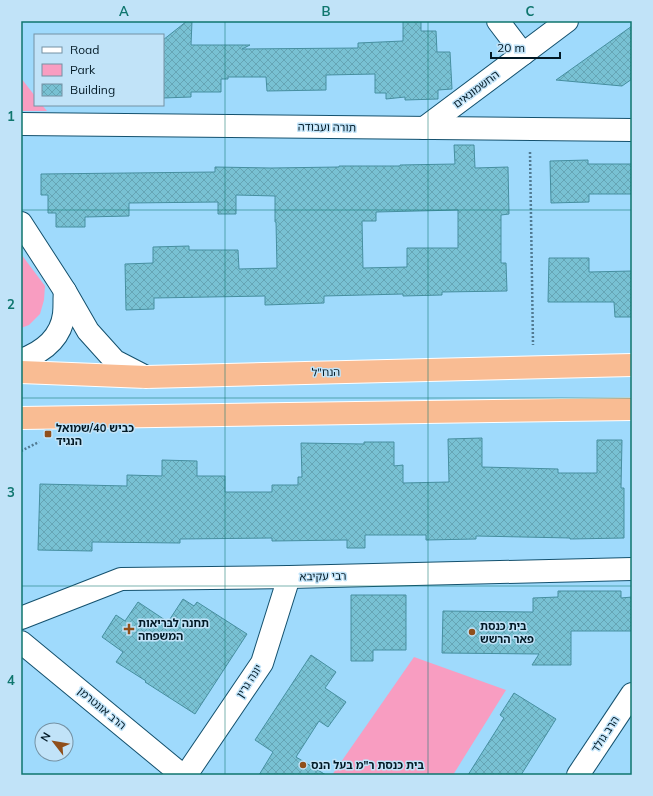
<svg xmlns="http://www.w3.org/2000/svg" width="653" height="796" font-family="Mulish,'Noto Sans Hebrew',sans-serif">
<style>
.green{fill:#f89dc1}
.building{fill:url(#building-cross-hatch);stroke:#468fa0;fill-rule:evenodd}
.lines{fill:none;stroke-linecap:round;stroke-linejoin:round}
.minor-casing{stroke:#14516e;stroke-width:24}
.highway-casing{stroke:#fff;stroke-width:24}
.path{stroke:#517a92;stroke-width:2.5;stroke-dasharray:2 2;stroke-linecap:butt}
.minor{stroke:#fff;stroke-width:22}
.highway{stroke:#f9bc93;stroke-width:22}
.grid{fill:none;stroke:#0f766e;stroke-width:1;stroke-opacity:0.55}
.poi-dot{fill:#904f1b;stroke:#c1e3f8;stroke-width:1.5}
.labels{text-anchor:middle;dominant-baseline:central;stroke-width:3;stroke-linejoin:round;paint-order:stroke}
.street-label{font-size:11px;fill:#021925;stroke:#c1e3f8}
.poi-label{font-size:11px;font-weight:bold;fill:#021925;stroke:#c1e3f8;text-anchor:start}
.neatline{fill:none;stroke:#0f766e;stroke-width:1.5}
.grid-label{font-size:13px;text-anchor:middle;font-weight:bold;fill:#0f766e}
</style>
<defs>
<pattern id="building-cross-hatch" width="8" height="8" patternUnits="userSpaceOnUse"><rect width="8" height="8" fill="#78c1d3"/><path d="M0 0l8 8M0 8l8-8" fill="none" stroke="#66a5b5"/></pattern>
</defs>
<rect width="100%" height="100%" fill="#9fdafc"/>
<g class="green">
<polygon points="21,78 35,96 35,105 42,105 47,111 21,111"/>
<polygon points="21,254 45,286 44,300 40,314 29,325 21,328"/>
<polygon points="414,657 506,690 453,775 332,775"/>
</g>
<g class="building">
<polygon points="187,21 192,21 191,45 250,45 242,49 358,48 358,43 403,41 403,21 421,21 421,31 436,31 437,52 450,52 452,89 438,90 438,99 405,100 405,97 386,99 386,93 375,93 375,74 326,75 326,90 267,91 266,77 228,77 228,79 221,79 221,92 191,92 191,97 163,98 163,40"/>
<polygon points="632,26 632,79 622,86 556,80"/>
<path d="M454,145h20l1,23 33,-1 1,47 -8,1v48h5l1,28 -65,1v3l-39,1v-2l-79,2v7l-59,2v-9l-111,2v11l-28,1 -1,-46 28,-1v-16l36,-1v4h49l1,19 38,-1 -1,-46h-1v-26l-39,-1v19h-18v-12l-89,1v13l-44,1v10h-29v-14h-8v-18h-7v-21l174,-2v-5l56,1 68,-1v-1h61v-1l55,-1zM458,210v38h-51v19l-44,1 -1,-47h14v-9z"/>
<polygon points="588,160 588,164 632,164 632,194 589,194 589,202 551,203 550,161"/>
<polygon points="549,258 589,258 589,272 632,271 632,317 615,317 614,302 548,302"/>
<polygon points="482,438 482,467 558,469 558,473 597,473 597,440 622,440 621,488 624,488 624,538 570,539 570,538 476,536 476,539 426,540 426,535 365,535 365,548 347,548 347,540 272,541 272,538 180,539 180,543 92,542 92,551 38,550 40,484 127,486 127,475 162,476 162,460 197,461 197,476 225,476 225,492 272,492 272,485 298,485 298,477 302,477 301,443 364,444 364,442 394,442 394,466 403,465 403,483 449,482 448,439"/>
<polygon points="558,591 621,591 621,598 632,597 632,631 571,631 571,665 532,665 539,654 442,653 443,611 533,612 533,598 558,597"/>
<polygon points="351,595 406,595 406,650 373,650 373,661 351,661"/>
<polygon points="183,599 194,606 197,602 247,634 195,714 145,682 146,681 116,662 123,652 102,637 116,615 125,621 138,602 168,622"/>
<polygon points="311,655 336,672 325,688 346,702 328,727 319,721 296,757 326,775 259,775 273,752 255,740"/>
<polygon points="514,693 556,719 521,775 468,775 504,718 500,715"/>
</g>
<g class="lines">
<defs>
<g id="minor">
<polyline points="498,21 523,54"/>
<polyline points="21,124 632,130"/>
<polyline points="424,128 567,21"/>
<polyline points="21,223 65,291 88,331 115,361 146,377"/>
<path d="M21,360c22,-8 40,-22 43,-46 1,-8 0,-15 1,-23"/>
<polyline points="21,618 121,579 289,577 632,569"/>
<polyline points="21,642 182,775"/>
<polyline points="186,775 262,663 289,577"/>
<polyline points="578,775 632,694"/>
</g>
<g id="highway">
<polyline points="21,372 146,377 632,365"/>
<polyline points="21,418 632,409"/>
</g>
</defs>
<use href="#minor" class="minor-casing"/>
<use href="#highway" class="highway-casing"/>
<g class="path">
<polyline points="530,152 533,345"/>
<polyline points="21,451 39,442"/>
</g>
<use href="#minor" class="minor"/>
<use href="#highway" class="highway"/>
</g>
<path class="grid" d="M225,21v754M428,21v754M21,210h611M21,398h611M21,586h611"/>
<g class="poi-dot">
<rect x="44" y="430" width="8" height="8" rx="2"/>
<path d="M127 623h4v4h4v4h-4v4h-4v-4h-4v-4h4z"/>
<circle cx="472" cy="632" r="4"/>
<circle cx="303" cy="765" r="4"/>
</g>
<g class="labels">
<g class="street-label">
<text transform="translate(476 89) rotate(-37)">החשמונאים</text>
<text transform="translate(327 127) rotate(1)">תורה ועבודה</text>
<text transform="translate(326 372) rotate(-1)">הנח"ל</text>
<text transform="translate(323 576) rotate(-1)">רבי עקיבא</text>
<text transform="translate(249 681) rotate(-57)">יונה גרין</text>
<text transform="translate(102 708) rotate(40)">הרב אונטרמן</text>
<text transform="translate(605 734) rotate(-57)">הרב גולד</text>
</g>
<g class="poi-label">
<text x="56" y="428">כביש 40/שמואל<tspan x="56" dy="13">הנגיד</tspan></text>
<text x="138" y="623">תחנה לבריאות<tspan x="138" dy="13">המשפחה</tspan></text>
<text x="480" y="626">בית כנסת<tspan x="480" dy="13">פאר הרשש</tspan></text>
<text x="311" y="765">בית כנסת ר"מ בעל הנס</text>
</g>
</g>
<rect width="653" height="796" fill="none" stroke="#c1e3f8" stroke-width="44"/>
<rect x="34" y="34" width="130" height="72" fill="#c1e3f8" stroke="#7592a4"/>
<rect x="42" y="47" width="20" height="6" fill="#ffffff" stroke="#7592a4"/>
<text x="70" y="54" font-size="12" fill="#021925">Road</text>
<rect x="42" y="64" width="20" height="12" fill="#f89dc1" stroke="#7592a4"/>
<text x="70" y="74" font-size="12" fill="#021925">Park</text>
<rect x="42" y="84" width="20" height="12" fill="url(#building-cross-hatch)" stroke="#7592a4"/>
<text x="70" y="94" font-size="12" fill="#021925">Building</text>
<g transform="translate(54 742) rotate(301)"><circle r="19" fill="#c1e3f8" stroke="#7592a4"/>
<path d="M0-3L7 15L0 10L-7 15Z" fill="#904f1b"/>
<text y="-6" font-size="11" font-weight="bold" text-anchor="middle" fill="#021925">N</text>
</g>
<path d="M491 52v6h69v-6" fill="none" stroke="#021925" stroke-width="2"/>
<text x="497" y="52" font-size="12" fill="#021925" stroke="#c1e3f8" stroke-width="3" paint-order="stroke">20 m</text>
<rect x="22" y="22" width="609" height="752" class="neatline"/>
<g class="grid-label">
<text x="124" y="16">A</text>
<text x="326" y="16">B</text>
<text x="530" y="16">C</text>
<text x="11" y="121">1</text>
<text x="11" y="309">2</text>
<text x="11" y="497">3</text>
<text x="11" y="685">4</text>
</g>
</svg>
